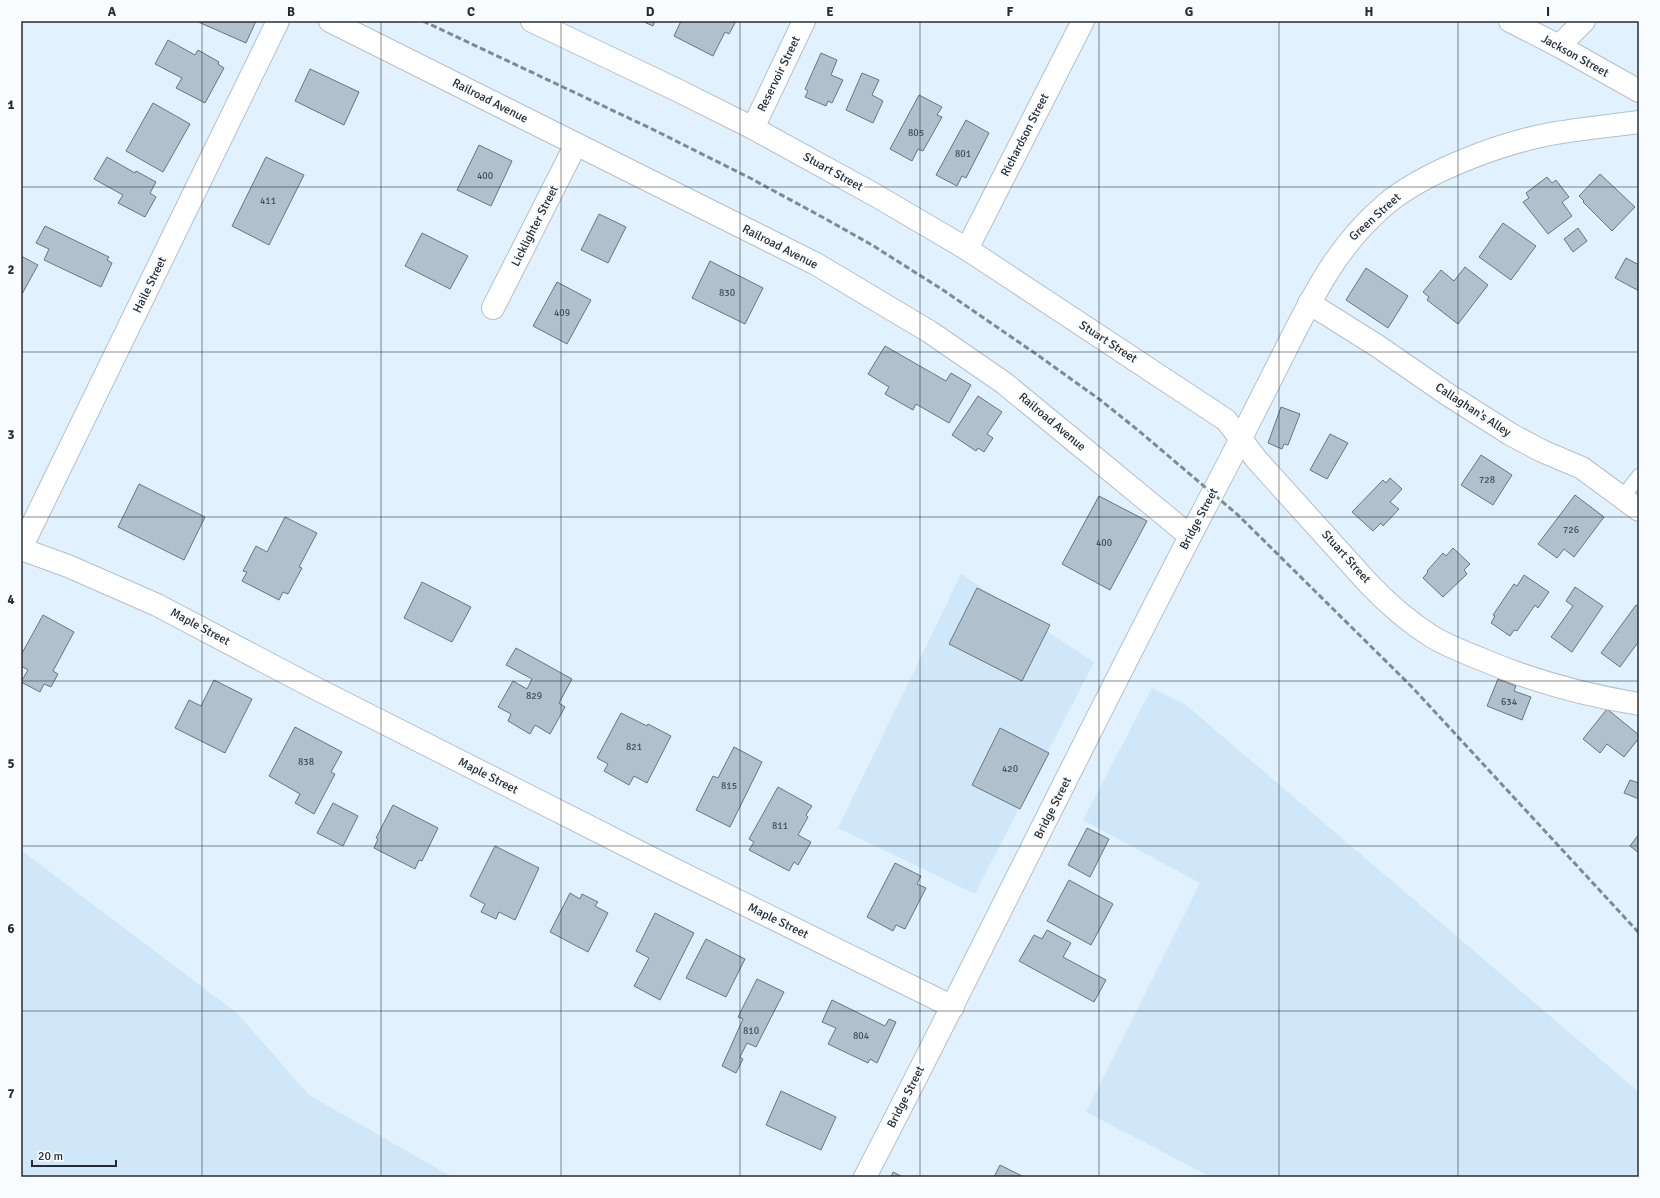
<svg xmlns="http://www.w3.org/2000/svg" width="1660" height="1198" font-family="Signika,sans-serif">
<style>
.built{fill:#d0e7fa}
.building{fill:#b0c0cd;stroke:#677682}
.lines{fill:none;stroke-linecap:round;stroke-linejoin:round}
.lane-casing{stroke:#b1c1ce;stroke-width:16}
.street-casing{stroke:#b1c1ce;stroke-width:24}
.secondary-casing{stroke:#b1c1ce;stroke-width:24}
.lane{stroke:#fff;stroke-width:14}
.street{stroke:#fff;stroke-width:22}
.secondary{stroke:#fff;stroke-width:22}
.rail{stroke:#7f8a93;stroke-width:3;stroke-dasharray:6 3;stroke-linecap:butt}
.grid{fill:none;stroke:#262c31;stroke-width:1;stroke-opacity:0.55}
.labels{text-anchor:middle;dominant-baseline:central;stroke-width:4;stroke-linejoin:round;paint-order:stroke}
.number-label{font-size:10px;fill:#485158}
.street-label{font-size:12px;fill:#262c31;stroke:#f9fcff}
.neatline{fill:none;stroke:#262c31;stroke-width:1.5}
.grid-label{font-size:13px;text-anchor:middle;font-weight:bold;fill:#262c31}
</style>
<rect width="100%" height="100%" fill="#e1f1fe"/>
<g class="built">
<polygon points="961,574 1094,662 975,894 838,828"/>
<polygon points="1152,688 1186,705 1639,1092 1639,1177 1211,1177 1086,1112 1200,883 1083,820"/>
<polygon points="21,850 238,1014 309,1095 452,1177 21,1177"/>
</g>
<g class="building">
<polygon points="196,21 256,21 246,43"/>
<polygon points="642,21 655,21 653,26"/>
<polygon points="681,21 736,21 729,34 725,32 713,56 674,36"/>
<polygon points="168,40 195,55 198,50 219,62 218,64 224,68 205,103 176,88 182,78 155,64"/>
<polygon points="821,53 837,60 831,75 843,80 832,103 828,101 826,106 805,97 808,91 805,89"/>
<polygon points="310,69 359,92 344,125 295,101"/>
<polygon points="862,73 879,80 872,95 883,101 873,123 846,110"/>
<polygon points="919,95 942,107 937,115 942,117 923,151 918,149 912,161 890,149"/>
<polygon points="153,103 190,124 163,172 126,151"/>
<polygon points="966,120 989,133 966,178 962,176 957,186 936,175"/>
<polygon points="479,145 512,161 491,206 457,190"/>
<polygon points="107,157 135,173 136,171 156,182 150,193 156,197 145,217 118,203 123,195 94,179"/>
<polygon points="266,157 304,175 269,245 232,226"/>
<polygon points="1600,174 1635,207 1612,231 1583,202 1584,201 1579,196"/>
<polygon points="1547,177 1552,183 1556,180 1569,197 1562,202 1572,216 1548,234 1523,202 1529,198 1526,193"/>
<polygon points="599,214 626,227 608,263 581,250"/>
<polygon points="1503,223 1536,246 1511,280 1479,257"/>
<polygon points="45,226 109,257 107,260 112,263 101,287 44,260 49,249 36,243"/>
<polygon points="1578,228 1587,241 1573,252 1564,239"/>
<polygon points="422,233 468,256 450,289 405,266"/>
<polygon points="21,256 38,265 22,294 21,294"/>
<polygon points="1626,258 1639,265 1639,291 1615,278"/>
<polygon points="710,261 763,288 745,324 692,298"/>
<polygon points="1465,267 1488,285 1458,324 1427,300 1429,297 1423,292 1441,270 1454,281"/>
<polygon points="1366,268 1408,296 1388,328 1346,300"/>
<polygon points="557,282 591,300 567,344 533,326"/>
<polygon points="885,346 946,381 951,373 971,385 949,423 916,404 913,410 885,394 889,387 868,374"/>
<polygon points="978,396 1002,412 987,434 993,438 984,452 978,448 976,451 952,435"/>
<polygon points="1281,407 1300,414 1288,445 1284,444 1282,449 1268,443"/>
<polygon points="1330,434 1348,443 1327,479 1310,470"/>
<polygon points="1481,455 1512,475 1493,505 1461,485"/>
<polygon points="1390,478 1402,489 1390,502 1399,509 1383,526 1381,523 1373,531 1352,512 1383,480 1386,483"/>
<polygon points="139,484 205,517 184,560 118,527"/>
<polygon points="1575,495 1604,517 1574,557 1564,549 1557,558 1538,544"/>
<polygon points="1099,496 1147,521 1110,590 1062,564"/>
<polygon points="285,517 317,533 299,567 302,568 288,594 283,592 279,600 242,581 247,572 243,571 256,546 267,552"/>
<polygon points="1453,548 1470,564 1464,570 1467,574 1443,597 1423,578 1428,572 1427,571 1443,553 1446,556"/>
<polygon points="1524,575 1549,592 1538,608 1535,605 1517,631 1514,630 1510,636 1491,623 1495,616 1493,615 1514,584 1517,586"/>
<polygon points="422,582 471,607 452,642 404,618"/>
<polygon points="1575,587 1603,606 1572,652 1551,637 1573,606 1566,601"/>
<polygon points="977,588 1050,625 1022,681 949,644"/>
<polygon points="1636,605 1639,607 1639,641 1620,667 1601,653"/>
<polygon points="43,615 74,632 53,671 58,674 51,687 44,684 40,692 21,682 28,670 21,666 21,655"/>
<polygon points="516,648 572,679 559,703 565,707 550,734 535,725 530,734 508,721 511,714 498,707 513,681 527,689 532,679 506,665"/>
<polygon points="1498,679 1516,686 1514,691 1531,697 1522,720 1487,706"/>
<polygon points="214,680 252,699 225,753 175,728 189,700 201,706"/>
<polygon points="1607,709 1639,735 1639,738 1624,757 1607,744 1600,753 1583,739"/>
<polygon points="621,713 647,726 648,724 671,736 647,783 634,776 629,785 604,771 608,764 597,758"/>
<polygon points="295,727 342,752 331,772 335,774 314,814 295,803 300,794 269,776"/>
<polygon points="1000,728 1049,753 1020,809 972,785"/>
<polygon points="734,747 762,762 730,827 696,810 713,776 718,778"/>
<polygon points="1630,780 1639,783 1639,799 1624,793"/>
<polygon points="778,787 812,806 806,815 808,817 798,835 811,842 798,865 794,862 789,871 749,850 754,842 749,839"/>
<polygon points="333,803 358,816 343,846 317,833"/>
<polygon points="393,805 438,828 422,861 419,860 415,869 374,848 378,839 376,838"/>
<polygon points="1087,828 1109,839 1090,877 1068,865"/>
<polygon points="1639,834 1639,853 1630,846"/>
<polygon points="495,846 539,868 515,920 499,912 496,919 481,912 485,904 470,896"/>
<polygon points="895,863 921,876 917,884 926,888 905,929 896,925 893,931 867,917"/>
<polygon points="1069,880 1113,904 1091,945 1047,921"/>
<polygon points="570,893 580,899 582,894 598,902 595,906 608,913 588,952 550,932"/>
<polygon points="655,913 694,933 660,1000 634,986 649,958 636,951"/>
<polygon points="1047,930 1071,943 1063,957 1106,980 1094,1002 1019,961 1034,935 1042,939"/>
<polygon points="706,939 745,959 726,997 686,978"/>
<polygon points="757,979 784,992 756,1047 747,1043 740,1057 743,1059 736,1073 722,1066 743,1019 738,1017"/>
<polygon points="832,1000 885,1026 889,1019 896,1022 877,1063 870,1059 868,1063 828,1044 836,1028 822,1022"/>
<polygon points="781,1091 836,1117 821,1150 766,1125"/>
<polygon points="1000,1165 1024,1177 994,1177"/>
<polygon points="893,1172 903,1177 891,1177"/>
</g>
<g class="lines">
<defs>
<polyline id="lane" points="1622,498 1639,476"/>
<g id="street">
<polyline points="330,21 816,264 930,332 1004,383 1190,536"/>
<polyline points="1510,21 1559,46 1639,91"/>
<polyline points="1559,46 1584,21"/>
<polyline points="753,128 804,21"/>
<polyline points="967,249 1083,21"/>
<polyline points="1309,303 1376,345 1447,394 1510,434 1542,451 1582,468 1639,510"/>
<polyline points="493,308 576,144"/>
<path d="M1241,439l15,20 112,124c19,20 41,39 63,53 16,10 33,16 50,23 51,22 103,36 158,45"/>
<polyline points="21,548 278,21"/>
<polyline points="21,549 68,566 157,605 311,686 653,859 953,1007"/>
</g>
<g id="secondary">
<polyline points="532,21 677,90 753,128 875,195 967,249 1226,420 1241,439"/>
<path d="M865,1177c123,-237 239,-479 364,-715 20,-39 39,-78 59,-117 28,-55 50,-100 98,-141 40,-33 113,-60 164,-70 29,-5 59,-8 89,-12"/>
</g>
</defs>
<use href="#lane" class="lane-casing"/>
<use href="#street" class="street-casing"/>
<use href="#secondary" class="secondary-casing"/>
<use href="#lane" class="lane"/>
<use href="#street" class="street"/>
<use href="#secondary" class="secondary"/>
<polyline class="rail" points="423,21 652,129 750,178 824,218 872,245 943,290 1039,356 1099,399 1139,431 1238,515 1412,687 1639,933"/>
</g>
<path class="grid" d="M202,21v1156M381,21v1156M561,21v1156M740,21v1156M920,21v1156M1099,21v1156M1279,21v1156M1458,21v1156M21,187h1618M21,352h1618M21,517h1618M21,681h1618M21,846h1618M21,1011h1618"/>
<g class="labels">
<g class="number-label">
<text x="916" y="133">805</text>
<text x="963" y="154">801</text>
<text x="485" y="176">400</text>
<text x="268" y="201">411</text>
<text x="727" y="293">830</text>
<text x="562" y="313">409</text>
<text x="1487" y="480">728</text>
<text x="1571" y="530">726</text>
<text x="1104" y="543">400</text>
<text x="534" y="696">829</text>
<text x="1509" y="702">634</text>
<text x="634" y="747">821</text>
<text x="306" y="762">838</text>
<text x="1010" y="769">420</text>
<text x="729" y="786">815</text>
<text x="780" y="826">811</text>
<text x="751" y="1031">810</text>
<text x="861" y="1036">804</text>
</g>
<g class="street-label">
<text transform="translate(1575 56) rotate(29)">Jackson Street</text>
<text transform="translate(779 74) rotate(-64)">Reservoir Street</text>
<text transform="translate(490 101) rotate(27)">Railroad Avenue</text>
<text transform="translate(1025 135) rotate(-63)">Richardson Street</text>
<text transform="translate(833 172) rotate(29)">Stuart Street</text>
<text transform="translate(1375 217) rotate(-42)">Green Street</text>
<text transform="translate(535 226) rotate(-63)">Licklighter Street</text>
<text transform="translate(780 247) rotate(27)">Railroad Avenue</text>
<text transform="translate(150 285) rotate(-64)">Haile Street</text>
<text transform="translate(1108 342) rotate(33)">Stuart Street</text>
<text transform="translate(1473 410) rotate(33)">Callaghan's Alley</text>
<text transform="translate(1052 422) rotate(40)">Railroad Avenue</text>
<text transform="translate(1199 519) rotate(-62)">Bridge Street</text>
<text transform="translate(1346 557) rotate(48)">Stuart Street</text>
<text transform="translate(200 627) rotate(28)">Maple Street</text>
<text transform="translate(488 776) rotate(27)">Maple Street</text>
<text transform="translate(1053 808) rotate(-63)">Bridge Street</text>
<text transform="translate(778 921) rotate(26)">Maple Street</text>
<text transform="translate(906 1097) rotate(-63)">Bridge Street</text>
</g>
</g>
<rect width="1660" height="1198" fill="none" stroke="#f9fcff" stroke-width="44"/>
<path d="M32 1160v6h84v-6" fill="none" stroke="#262c31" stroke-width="2"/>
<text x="38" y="1160" font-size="12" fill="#262c31" stroke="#f9fcff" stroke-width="3" paint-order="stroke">20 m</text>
<rect x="22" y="22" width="1616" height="1154" class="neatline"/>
<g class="grid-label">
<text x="112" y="16">A</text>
<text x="291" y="16">B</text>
<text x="471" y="16">C</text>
<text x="650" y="16">D</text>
<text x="830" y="16">E</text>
<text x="1010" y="16">F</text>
<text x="1189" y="16">G</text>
<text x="1369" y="16">H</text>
<text x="1548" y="16">I</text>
<text x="11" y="109">1</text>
<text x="11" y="274">2</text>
<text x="11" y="439">3</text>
<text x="11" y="604">4</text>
<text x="11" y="768">5</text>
<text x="11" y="933">6</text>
<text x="11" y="1098">7</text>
</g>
</svg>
